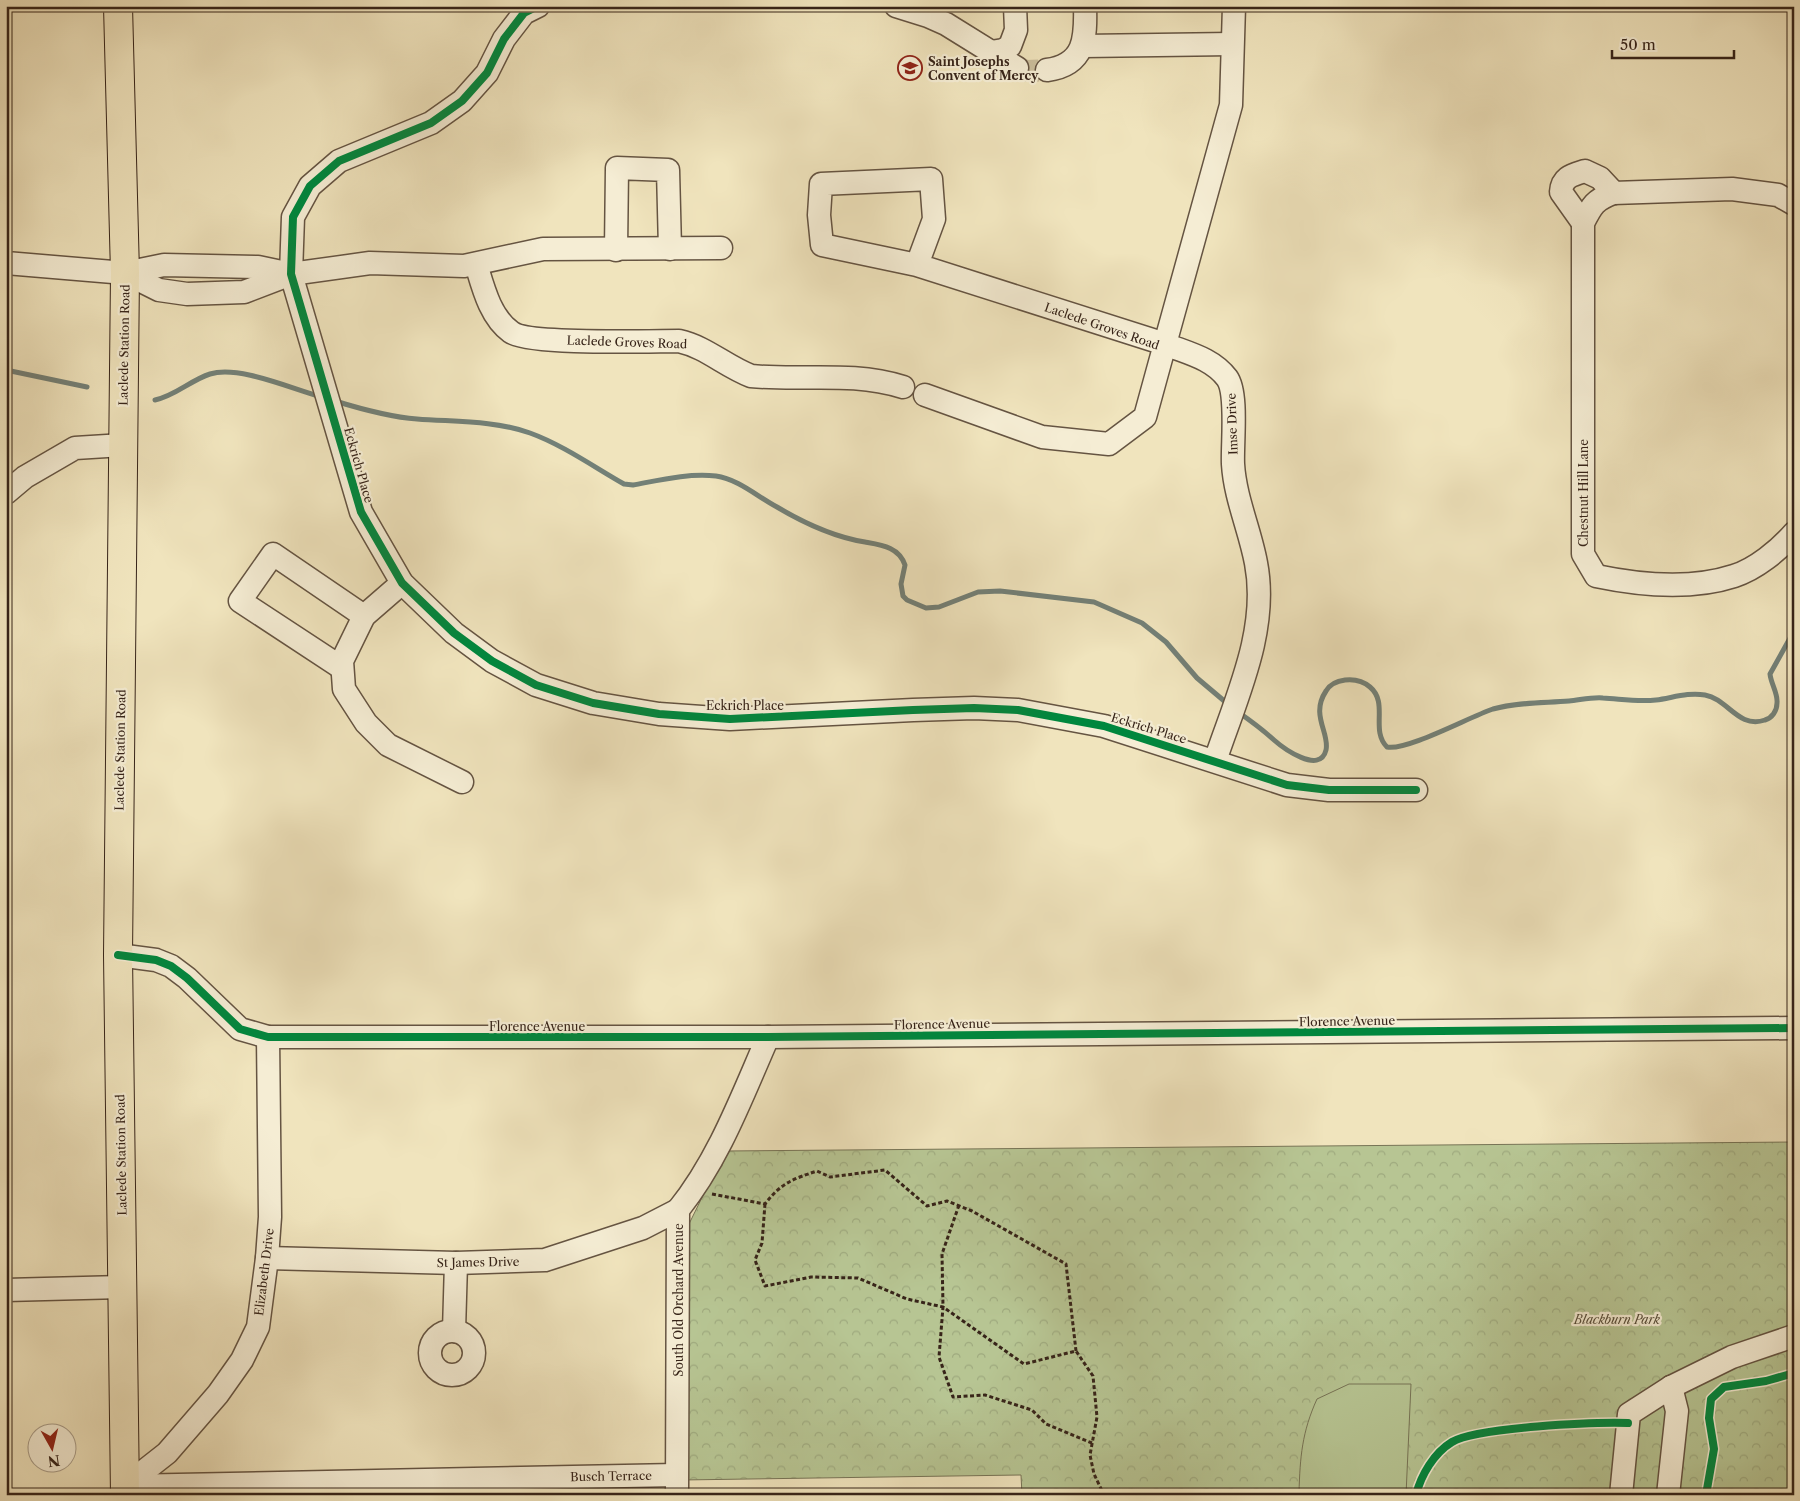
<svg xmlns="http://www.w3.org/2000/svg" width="1800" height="1501" font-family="'Libre Caslon Text',serif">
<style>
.forest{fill:url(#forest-crowns);stroke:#777456}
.pitch{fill:#b7c593;stroke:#777456}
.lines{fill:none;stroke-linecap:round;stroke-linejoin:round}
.stream{stroke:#738077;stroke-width:5}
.minor-tunnel{stroke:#cbbe9c;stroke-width:22;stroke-dasharray:22 11;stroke-linecap:butt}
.minor-casing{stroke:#655442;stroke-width:25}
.major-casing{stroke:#372419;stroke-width:30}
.path{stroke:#372419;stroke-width:3;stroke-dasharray:4 2.5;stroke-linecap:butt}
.minor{stroke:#f5edd4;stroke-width:22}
.major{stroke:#f0e4bd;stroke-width:28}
.cycleway-casing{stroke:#f5edd4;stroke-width:11}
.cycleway{stroke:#00873e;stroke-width:8}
.labels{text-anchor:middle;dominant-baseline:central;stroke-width:4.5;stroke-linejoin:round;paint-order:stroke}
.poi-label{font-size:12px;font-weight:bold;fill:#372419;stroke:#f5edd4;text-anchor:start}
.street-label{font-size:12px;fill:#372419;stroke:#f5edd4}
.park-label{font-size:12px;font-style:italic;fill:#574c38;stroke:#f5edd4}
</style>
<defs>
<pattern id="forest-crowns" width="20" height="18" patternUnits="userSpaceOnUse" patternTransform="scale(1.25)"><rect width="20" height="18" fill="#b7c593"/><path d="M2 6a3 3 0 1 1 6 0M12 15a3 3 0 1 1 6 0" fill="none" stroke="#9ea97e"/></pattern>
</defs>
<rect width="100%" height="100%" fill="#f0e4bd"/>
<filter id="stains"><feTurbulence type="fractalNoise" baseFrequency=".004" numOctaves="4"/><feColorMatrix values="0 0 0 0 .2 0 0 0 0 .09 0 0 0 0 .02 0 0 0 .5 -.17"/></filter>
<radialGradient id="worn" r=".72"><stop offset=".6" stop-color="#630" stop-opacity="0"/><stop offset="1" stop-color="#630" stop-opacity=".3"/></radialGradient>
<polygon class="forest" points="1794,1142 1794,1495 1022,1495 1021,1475 682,1480 686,1230 725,1151"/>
<path class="pitch" d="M1349,1384h62l-5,111 -107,-2c1,-36 3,-61 18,-94z"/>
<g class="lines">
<g class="stream">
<polyline points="6,370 87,387"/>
<path d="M155,400c20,-4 36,-20 55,-26 29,-9 82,15 112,23"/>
<path d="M335,401c26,8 54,16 82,18 38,3 76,1 113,14 33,12 64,34 94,51l9,1c27,-5 55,-12 83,-9 22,3 42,21 61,31 27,16 57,30 88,35 17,3 34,5 40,23l-4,19 2,12 4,4 19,8 13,-1 39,-15 22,-1 94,11 48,21 24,19 31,36 32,27"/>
<path d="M1238,712c13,9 25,18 36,28 9,8 46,35 52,10 4,-17 -16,-35 0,-59 4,-7 11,-10 19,-11 9,-1 17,0 25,7 19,16 0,43 17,60 20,4 82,-30 106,-38 25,-7 51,-6 76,-8 11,-1 23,-4 34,-3 18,1 34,4 53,2 16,-2 32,-8 49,-5 23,4 33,34 60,25 7,-2 12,-9 12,-17 1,-10 -6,-19 -7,-29l24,-43"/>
</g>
<polyline class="minor-tunnel" points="1017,68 1027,71 1047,70"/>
<defs>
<g id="minor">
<polyline points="538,6 524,13 504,39 487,73 462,101 431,123 339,161 310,186 293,217 291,274 361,512 402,583 454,633 492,661 536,685 593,703 659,714 730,719 913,710 974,708 1018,710 1104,726 1287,785 1329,790 1416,790"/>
<polyline points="896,6 928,16 946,24 1017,68"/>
<polyline points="1083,46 1232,44"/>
<polyline points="991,52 1003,50 1010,46 1016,30 1015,6"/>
<path d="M1047,70c38,-5 39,-32 38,-64"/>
<path d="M1794,204l-16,-9 -46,-6 -119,4c-18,7 -21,12 -30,30v331l13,22c43,9 95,14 138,0 22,-7 45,-26 60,-43"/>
<path d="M1583,223l-22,-31c1,-15 11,-17 24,-21l15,7 14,15"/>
<polyline points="616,250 617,168 668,170 670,249"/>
<polyline points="6,263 125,273 164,265 258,267 291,274 370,263 464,266 543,249 721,248"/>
<path d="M476,264c7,23 14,53 35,68 17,13 139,9 168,9 27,6 46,25 72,35 52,5 100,-5 152,11"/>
<polyline points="917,265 822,245 819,215 821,184 931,179 934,219 917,265 1165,344 1145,417 1109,444 1042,437 925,395"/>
<polyline points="125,273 159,290 187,294 244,292 291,274"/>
<polyline points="6,493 25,477 75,448 123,445"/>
<polyline points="402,583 364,616 342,661 344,689 366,723 388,745 462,782"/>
<polyline points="342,668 240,601 273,554 364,616"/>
<path d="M1215,761c21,-63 54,-131 41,-198 -6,-33 -21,-65 -23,-99 -1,-20 5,-71 -6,-86 -15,-20 -40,-25 -62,-34l66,-239 3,-99"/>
<polyline points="118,955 156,960 171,966 187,978 240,1029 268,1037 768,1037 1794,1028"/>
<polyline points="267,1258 456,1263 545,1260 643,1228 678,1210"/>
<polyline points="6,1290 122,1287"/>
<circle cx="452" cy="1353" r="22"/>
<polyline points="454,1331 456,1263"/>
<polyline points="125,1486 676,1475"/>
<polyline points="125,1486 167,1453 218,1394 242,1360 258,1327 267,1258 270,1217 268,1037"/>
<path d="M677,1495l1,-285c41,-51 64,-114 90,-173"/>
<polyline points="1621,1495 1629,1414 1671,1387 1732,1357 1794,1336"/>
<polyline points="1668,1495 1677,1411 1671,1387"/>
</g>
<polyline id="major" points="118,6 125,273 118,955 125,1495"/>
</defs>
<use href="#minor" class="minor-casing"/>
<use href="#major" class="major-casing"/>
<g class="path">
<path d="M712,1194l53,10c16,-21 28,-25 52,-33l13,6 55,-7 42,36 20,-5 25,10 94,53 10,87"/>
<polyline points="765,1204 762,1243 755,1260 765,1286 811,1277 858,1278 907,1299 943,1307 1024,1364 1076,1351 1093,1376 1097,1417 1090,1455 1094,1474 1104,1495"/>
<polyline points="959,1205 942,1254 943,1307 939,1357 953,1397 985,1395 1032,1410 1046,1424 1092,1443"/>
</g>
<use href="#minor" class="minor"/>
<use href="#major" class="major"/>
<defs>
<g id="cycleway">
<polyline points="538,6 524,13 504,39 487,73 462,101 431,123 339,161 310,186 293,217 291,274 361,512 402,583 454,633 492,661 536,685 593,703 659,714 730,719 913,710 974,708 1018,710 1104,726 1287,785 1329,790 1416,790"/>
<polyline points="118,955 156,960 171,966 187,978 240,1029 268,1037 768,1037 1794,1028"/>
<path d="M1416,1495c5,-20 18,-42 36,-53 25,-15 144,-20 176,-19"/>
<polyline points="1706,1495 1714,1449 1709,1418 1711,1399 1724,1387 1766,1381 1794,1373"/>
</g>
</defs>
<use href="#cycleway" class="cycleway-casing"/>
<use href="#cycleway" class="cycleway"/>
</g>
<defs>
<symbol id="school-ring" viewBox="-11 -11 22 22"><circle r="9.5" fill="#f5edd4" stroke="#8f2418" stroke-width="1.5"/><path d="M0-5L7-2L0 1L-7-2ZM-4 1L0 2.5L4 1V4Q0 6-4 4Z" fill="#8f2418"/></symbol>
</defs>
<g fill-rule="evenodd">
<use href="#school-ring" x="896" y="54" width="28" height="28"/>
</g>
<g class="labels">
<g class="poi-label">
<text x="928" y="61">Saint Josephs<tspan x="928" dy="14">Convent of Mercy</tspan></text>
</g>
<g class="street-label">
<text transform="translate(1102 326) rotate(19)">Laclede Groves Road</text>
<text transform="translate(627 342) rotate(2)">Laclede Groves Road</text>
<text transform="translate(124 345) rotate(-89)">Laclede Station Road</text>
<text transform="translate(1232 424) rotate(-92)">Imse Drive</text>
<text transform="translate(359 465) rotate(74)">Eckrich Place</text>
<text transform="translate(1583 493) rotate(-90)">Chestnut Hill Lane</text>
<text x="745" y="705">Eckrich Place</text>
<text transform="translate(1149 728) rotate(17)">Eckrich Place</text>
<text transform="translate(120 750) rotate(-89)">Laclede Station Road</text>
<text transform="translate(1347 1021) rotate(-1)">Florence Avenue</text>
<text transform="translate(942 1024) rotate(-1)">Florence Avenue</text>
<text x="537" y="1026">Florence Avenue</text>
<text transform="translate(121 1155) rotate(-91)">Laclede Station Road</text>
<text transform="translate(478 1262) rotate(-1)">St James Drive</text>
<text transform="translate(264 1272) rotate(-83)">Elizabeth Drive</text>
<text transform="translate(678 1300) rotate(-90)">South Old Orchard Avenue</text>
<text transform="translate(611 1476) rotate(-1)">Busch Terrace</text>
</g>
<g class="park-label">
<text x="1617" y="1319">Blackburn Park</text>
</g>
</g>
<rect width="1800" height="1501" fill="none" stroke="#f0e4bd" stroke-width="25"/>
<rect x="8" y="8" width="1785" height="1486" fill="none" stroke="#372419" stroke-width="2.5"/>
<rect x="12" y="12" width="1775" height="1476" fill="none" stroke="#372419"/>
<g transform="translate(52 1448) rotate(172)"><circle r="24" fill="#f5edd4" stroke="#a99d89"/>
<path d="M0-4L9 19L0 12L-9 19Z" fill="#8f2418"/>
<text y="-8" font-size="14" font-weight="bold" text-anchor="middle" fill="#372419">N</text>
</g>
<path d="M1612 50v8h122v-8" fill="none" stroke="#372419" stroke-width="2.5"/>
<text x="1620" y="50" font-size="15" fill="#372419" stroke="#f5edd4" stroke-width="4" paint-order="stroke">50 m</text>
<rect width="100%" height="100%" filter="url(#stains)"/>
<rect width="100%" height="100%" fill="url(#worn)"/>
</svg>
